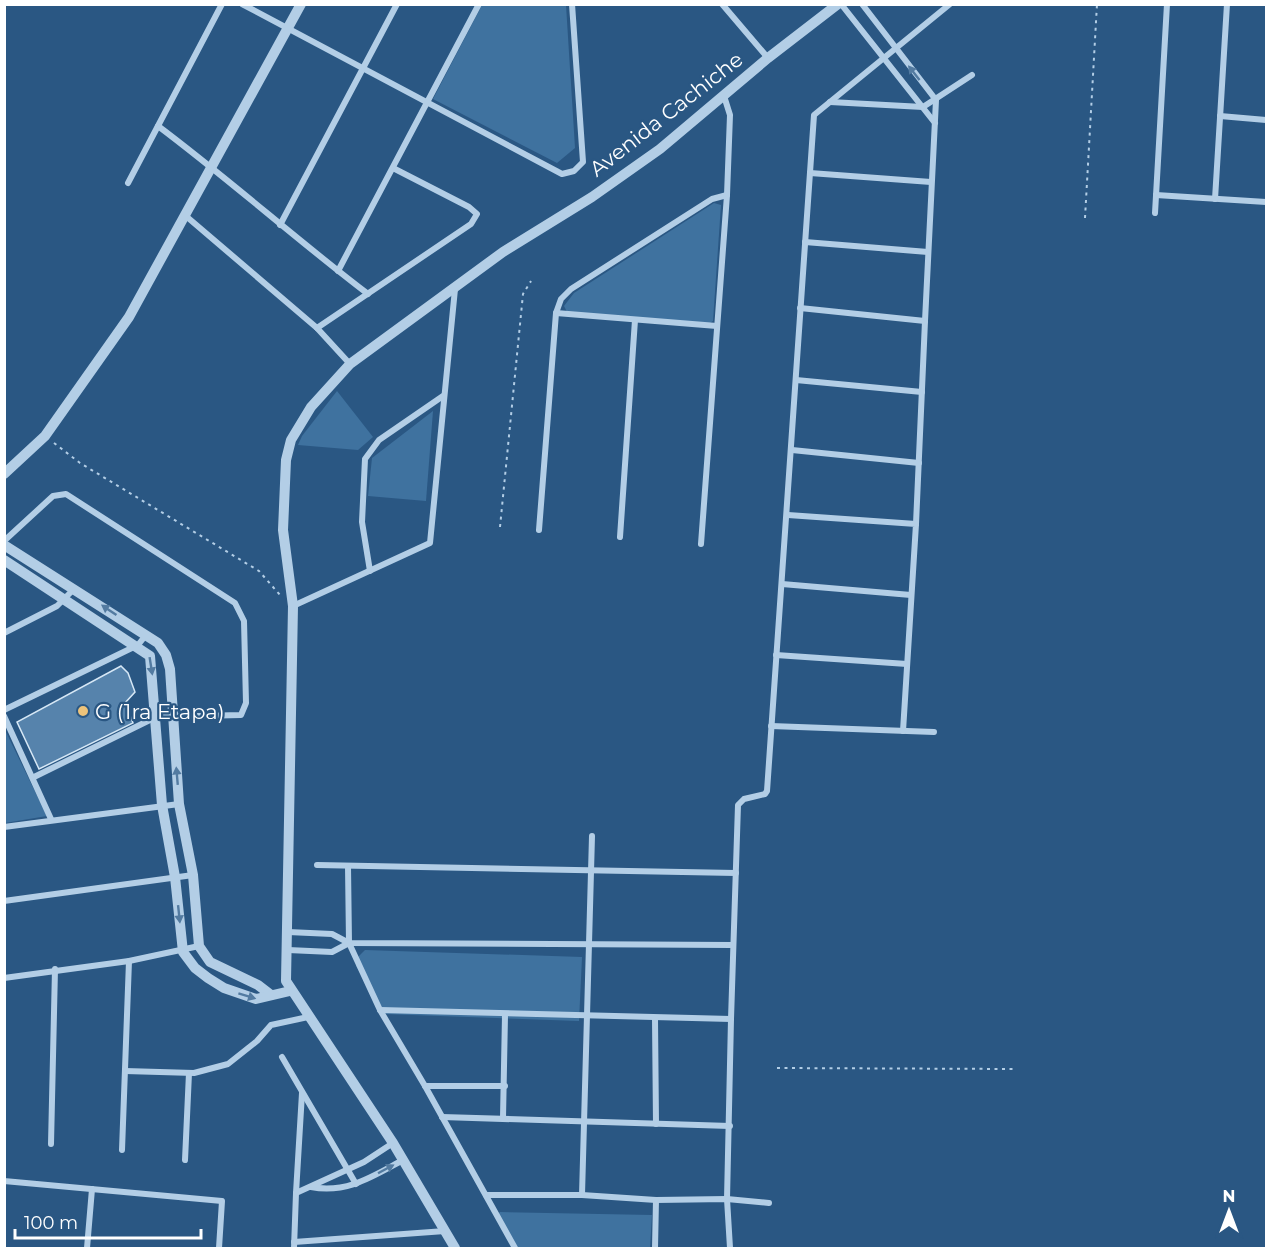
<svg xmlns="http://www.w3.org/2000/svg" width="1271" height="1253" font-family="Montserrat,sans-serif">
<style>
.green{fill:#3f729f}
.building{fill:#5683ac;stroke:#d6e7f5;stroke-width:1.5}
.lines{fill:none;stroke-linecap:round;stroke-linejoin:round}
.path{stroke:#b3cee6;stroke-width:2;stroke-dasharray:3 4.5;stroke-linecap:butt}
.minor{stroke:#b3cee6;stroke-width:6}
.tertiary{stroke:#b3cee6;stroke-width:10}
.oneway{fill:#537ba1}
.poi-dot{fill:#ecc37b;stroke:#2a5783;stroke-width:2}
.labels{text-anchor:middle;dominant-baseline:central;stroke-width:4.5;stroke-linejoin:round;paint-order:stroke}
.street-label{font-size:21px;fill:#fff;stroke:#2a5783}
.poi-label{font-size:21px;fill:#fff;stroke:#2a5783;text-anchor:start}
</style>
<rect width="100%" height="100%" fill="#2a5783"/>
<g class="green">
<polygon points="482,5 566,5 575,148 557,163 433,99"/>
<polygon points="714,203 721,205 713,321 710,323 567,312 564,306 574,293"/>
<polygon points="337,391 373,437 358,450 298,445 302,436"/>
<polygon points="433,411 426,501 368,496 372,458"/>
<polygon points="5,730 47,816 5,823"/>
<polygon points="365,950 582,957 579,1021 384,1014 356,966 356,959"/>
<polygon points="500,1212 652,1215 650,1248 517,1248 497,1215"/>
</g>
<polygon class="building" points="121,666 128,673 135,692 125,703 133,723 39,769 17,722"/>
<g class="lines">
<g class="path">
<polyline points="1085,218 1097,4"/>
<polyline points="54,443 80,463 259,571 280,595"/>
<polyline points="500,527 523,294 531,281"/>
<polyline points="777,1068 1013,1069"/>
</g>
<g class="minor">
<polyline points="242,4 562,174 574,171 583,162 572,4"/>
<polyline points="722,4 768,58"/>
<polyline points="841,4 935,123"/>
<polyline points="862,4 936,100 925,321"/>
<polyline points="830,102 923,107 972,75"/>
<polyline points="1220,116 1266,120"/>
<path d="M158,126c72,54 139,114 210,168"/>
<polyline points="810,173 931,182"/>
<polyline points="128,183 222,4"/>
<polyline points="1156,195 1266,202"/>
<polyline points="1215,199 1227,4"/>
<polyline points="1155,213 1167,4"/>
<polyline points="187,217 317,328 350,364"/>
<polyline points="280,225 397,4"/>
<polyline points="805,242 928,252"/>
<polyline points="338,271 479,4"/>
<polyline points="800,308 925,321 916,524"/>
<polyline points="556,313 717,326"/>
<polyline points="317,328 471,224 477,214 469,207 393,168"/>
<polyline points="796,380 922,392"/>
<polyline points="792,450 919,463"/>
<polyline points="788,515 916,524 903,731"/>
<polyline points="539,530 556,313 561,299 571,289 712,199 727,195"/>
<polyline points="620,537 635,320"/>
<polyline points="4,541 53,496 66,494 235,603 244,621 246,703 241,715 156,717 34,777"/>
<polyline points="701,544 727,195 730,115 724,96"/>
<polyline points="370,571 362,522 365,459 379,440 443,396"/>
<polyline points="782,584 911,595"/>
<polyline points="293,606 430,543 455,289"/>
<polyline points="4,633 57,606 74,589"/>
<polyline points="776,655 907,664"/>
<polyline points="4,710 138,645 146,635"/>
<polyline points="4,716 51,819"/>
<polyline points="771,726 934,732"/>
<polyline points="4,827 179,804"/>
<polyline points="317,865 736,873"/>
<polyline points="348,866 349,943 380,1010 425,1086 515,1248"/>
<polyline points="4,901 193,875"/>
<polyline points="288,932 332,934 349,943 732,945"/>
<polyline points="288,950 332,952 349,943"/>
<polyline points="4,978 129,961 199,946"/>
<polyline points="380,1010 731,1019"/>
<polyline points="655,1019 656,1124"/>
<polyline points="282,1057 356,1184"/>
<polyline points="125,1071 194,1073 228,1064 257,1041 271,1025 308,1017"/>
<polyline points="425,1086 505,1086"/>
<polyline points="442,1117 730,1126"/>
<polyline points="503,1118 505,1015"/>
<polyline points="51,1144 55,969"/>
<polyline points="122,1150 129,961"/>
<polyline points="185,1160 189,1073"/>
<polyline points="4,1181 222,1201 219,1248"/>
<path d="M311,1187c36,7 62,-11 92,-27"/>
<polyline points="296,1193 302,1093"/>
<polyline points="486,1195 582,1195 656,1200 727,1199 769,1203"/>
<polyline points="582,1195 592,836"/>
<polyline points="294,1242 445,1231"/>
<polyline points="87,1248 92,1189"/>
<polyline points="294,1248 296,1193 364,1162 393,1143"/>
<polyline points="655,1248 656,1200"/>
<polyline points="730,1248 727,1199 731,1019 738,805 744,799 765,794 767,791 814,115 950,4"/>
</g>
<g class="tertiary">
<polyline points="4,474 45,436 129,317 301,4"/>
<polyline points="4,545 158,643 166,655 170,669 179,804 193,875 199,946 210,962 258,985 271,995"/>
<polyline points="4,560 150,656 162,805 175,877 183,952 195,968 208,978 224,988 256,999 290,991"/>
<polyline points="455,1248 393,1143 286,981 293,606 283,530 286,460 291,440 311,407 350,364 503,252 592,197 660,149 768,58 838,4"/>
</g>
</g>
<defs><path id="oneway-solid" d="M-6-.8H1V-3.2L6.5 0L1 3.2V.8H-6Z" transform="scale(1.5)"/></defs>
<g class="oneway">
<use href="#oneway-solid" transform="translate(914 73) rotate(-128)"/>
<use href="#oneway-solid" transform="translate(109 610) rotate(-146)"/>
<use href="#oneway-solid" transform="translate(151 666) rotate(81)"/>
<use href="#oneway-solid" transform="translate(177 776) rotate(-95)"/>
<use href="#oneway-solid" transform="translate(179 914) rotate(84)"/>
<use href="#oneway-solid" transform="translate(247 996) rotate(17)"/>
<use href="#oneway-solid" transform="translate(386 1169) rotate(-28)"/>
</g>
<circle class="poi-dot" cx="83" cy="711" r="6"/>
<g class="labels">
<g class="street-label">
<text transform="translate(666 114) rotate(-38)">Avenida Cachiche</text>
</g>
<g class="poi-label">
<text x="95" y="711">G (1ra Etapa)</text>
</g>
</g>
<rect width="1271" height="1253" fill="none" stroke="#ffffff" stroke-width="12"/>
<g transform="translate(1229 1211)" stroke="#2a5783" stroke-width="4.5" paint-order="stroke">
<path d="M0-4.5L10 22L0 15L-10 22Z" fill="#ffffff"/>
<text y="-9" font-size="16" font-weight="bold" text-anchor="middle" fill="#ffffff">N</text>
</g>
<path d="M15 1229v9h186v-9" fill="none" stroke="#ffffff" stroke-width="3"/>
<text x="24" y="1229" font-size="18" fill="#ffffff" stroke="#2a5783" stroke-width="4.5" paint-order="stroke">100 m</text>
</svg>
